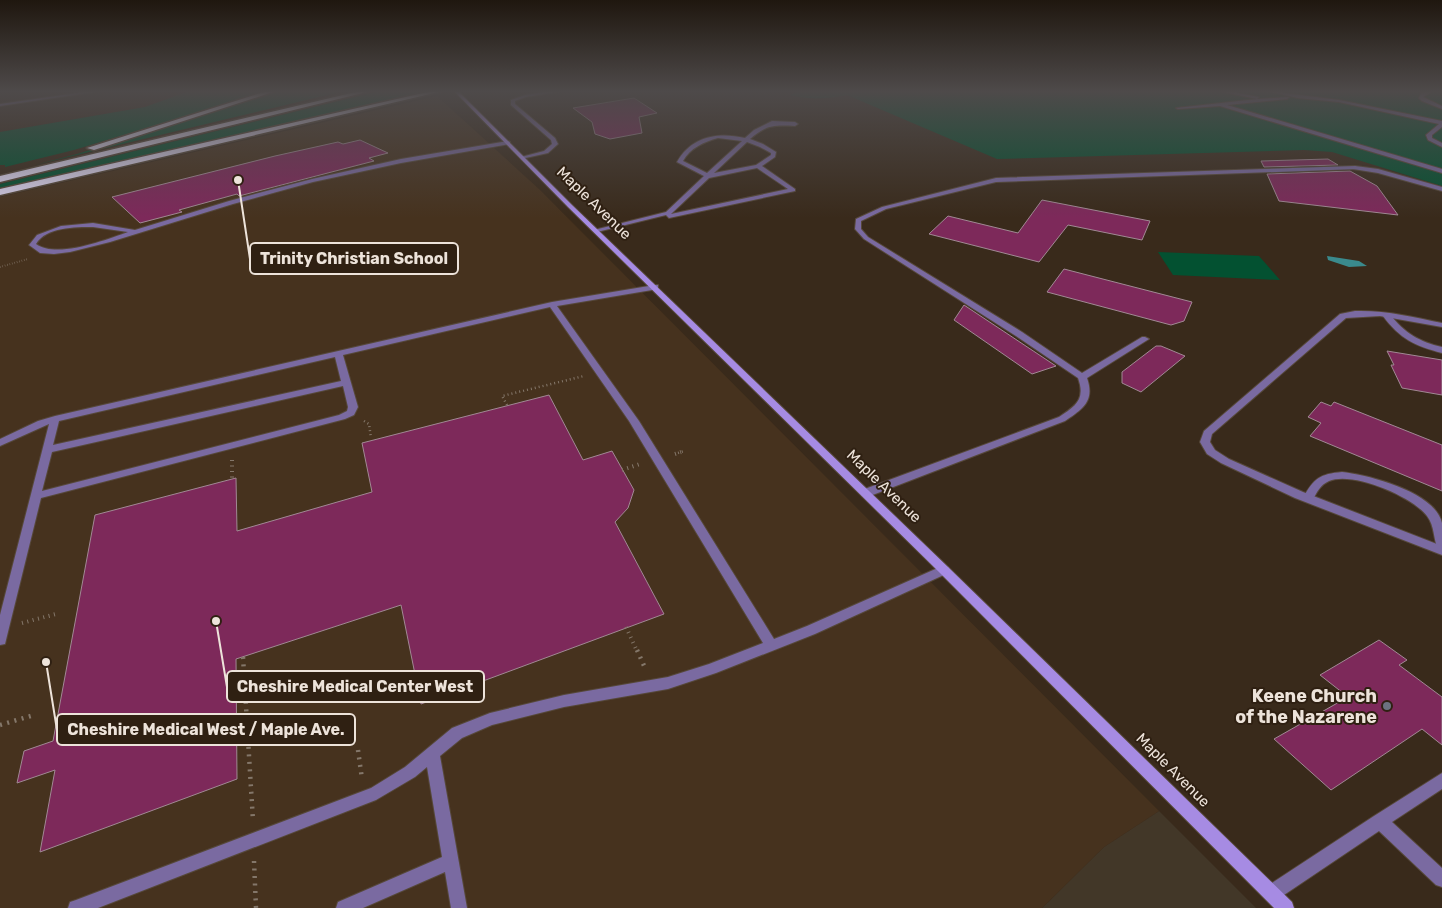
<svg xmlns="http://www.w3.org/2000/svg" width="1442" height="908" font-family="Rubik,sans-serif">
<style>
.commercial{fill:#423728}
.built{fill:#46321e}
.green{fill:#035131}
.water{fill:#3a8a8d}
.building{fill:#7d295a;stroke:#a18994}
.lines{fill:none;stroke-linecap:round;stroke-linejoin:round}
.lane-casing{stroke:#56483a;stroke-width:2}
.street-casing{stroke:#56483a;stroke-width:2}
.secondary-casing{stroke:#56483a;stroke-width:2}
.highway-casing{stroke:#56483a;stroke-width:3}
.path-far3{stroke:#84776a;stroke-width:2;stroke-dasharray:0.5 2;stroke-linecap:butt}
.path-far2{stroke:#84776a;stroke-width:2.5;stroke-dasharray:1 3;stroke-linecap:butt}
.path-far1{stroke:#84776a;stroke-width:4;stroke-dasharray:1 4.5;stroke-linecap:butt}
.path{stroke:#84776a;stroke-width:4.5;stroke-dasharray:2 5.5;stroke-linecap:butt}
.lane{fill:#7a6aa1;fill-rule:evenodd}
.street{fill:#7a6aa1;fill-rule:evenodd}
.secondary{fill:#a68be3;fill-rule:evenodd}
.highway{fill:#dbd4ef;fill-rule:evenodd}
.worship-dot{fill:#6b7280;stroke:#2f2012;stroke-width:2}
.labels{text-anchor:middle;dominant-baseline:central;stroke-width:4;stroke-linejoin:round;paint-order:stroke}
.street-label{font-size:15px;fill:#ede3da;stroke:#2f2012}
.near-poi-label{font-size:18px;font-weight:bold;fill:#ede3da;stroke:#2f2012;text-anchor:end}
.leader{fill:none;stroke:#ede3da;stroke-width:2}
.callout-dot{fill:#ede3da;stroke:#2f2012;stroke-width:2}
.callout{fill:#2f2012;stroke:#ede3da;stroke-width:2}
.callout-label{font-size:16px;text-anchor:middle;font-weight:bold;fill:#ede3da}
</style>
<rect width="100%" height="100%" fill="#392a1b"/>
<polygon class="commercial" points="1159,811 1256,908 1042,908 1104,847"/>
<polygon class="built" points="437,96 539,189 1159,811 1104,847 1042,908 0,908 0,197"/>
<g class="green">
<polygon points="189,91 268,91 74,150 5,167 5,165 0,165 0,132 145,107"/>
<polygon points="280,91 344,91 35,165 77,154"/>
<polygon points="379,91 433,91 0,190 0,184"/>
<path d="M796,91h646v95l-110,-34 -28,-2 -307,9 -150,-64c-23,4 -35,5 -58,0l9,-3z"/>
<polygon points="1158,252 1259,256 1280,280 1173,275"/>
</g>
<polygon class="water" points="1327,256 1359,261 1367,266 1349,267 1328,260"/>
<g class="building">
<polygon points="634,98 657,113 639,117 642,133 610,139 595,134 592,122 573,108"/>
<polygon points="360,140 388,153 369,158 374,161 239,196 237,194 179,210 182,212 140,223 112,197 275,156 338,142 343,144"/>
<polygon points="1328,159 1338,165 1264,167 1261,161"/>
<polygon points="1350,171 1377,186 1398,215 1279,201 1267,174"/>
<polygon points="1042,200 1150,221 1142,240 1068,225 1039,262 929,234 948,216 1018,233"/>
<polygon points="1064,269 1192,302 1184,321 1171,325 1047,292"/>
<polygon points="964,305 973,311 1056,366 1032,374 954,320"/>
<polygon points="1156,346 1161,346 1185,356 1141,392 1122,383 1122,372"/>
<polygon points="1387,351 1442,360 1442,395 1402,388 1391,365 1394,365"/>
<polygon points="549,395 583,460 612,451 634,490 628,508 615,522 664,614 421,704 401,605 236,659 237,779 40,852 55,770 17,783 24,751 53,741 95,515 236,478 237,531 372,492 362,443"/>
<polygon points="1321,402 1331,406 1334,402 1442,445 1442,491 1310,436 1321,423 1308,417"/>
<polygon points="1379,640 1407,660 1399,665 1442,697 1442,745 1422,729 1331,790 1274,739 1348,697 1320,675"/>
</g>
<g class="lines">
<defs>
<g id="lane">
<polygon points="552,91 562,91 526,97 515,101 515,104 555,138 558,144 548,153 521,159 521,157 544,151 552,144 551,140 511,105 511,100 525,95"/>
<polygon points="1219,91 1227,91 1259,97 1257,99 1289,97 1287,99 1227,105 1442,169 1442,173 1220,106 1178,109 1176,108 1257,99"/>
<polygon points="1268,91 1339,100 1442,121 1442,127 1432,135 1432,138 1442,143 1442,147 1428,140 1426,135 1439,124 1339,102 1298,98"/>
<polygon points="1427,91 1433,91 1423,97 1442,106 1442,109 1422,101 1419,98 1421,93"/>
<path d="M772,121l23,1 3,2 -3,2c-21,-1 -29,-1 -45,13l13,5 13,8 -1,5 -13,9 33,23v2l-126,27 -3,-3 -69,17 -3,-2 72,-18 38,-36 -27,-14c15,-26 41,-30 68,-24l9,-8zM718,138l24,3 -35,32 -24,-12c7,-13 21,-19 35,-23zM747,142l13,5 11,6v2l-15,10 -42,8zM757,168l31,21 -117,25 38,-36z"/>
<path d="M508,141l2,1v2l-109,19 -88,19 -80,22 -123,38 -40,10 -16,2 -14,-1 -11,-8 8,-10 24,-9 32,-3 42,7 94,-29 83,-22 89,-20zM93,227l35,5c-23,8 -71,27 -92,12 10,-17 39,-17 57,-17z"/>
<polygon points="1355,166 1378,169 1442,187 1442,191 1378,173 1353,169 1352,168"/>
<path d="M655,285h3v4l-101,17 82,115 135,218 33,-13 133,-59 4,-1 4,1 2,3 -2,3 -133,61 -99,39 -48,16 -104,18 -72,18 -30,13 -22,18 27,152h-16l-6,-36 -82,36h-27l2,-6 104,-45 -15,-90 -12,10 -39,23 -278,108h-30l2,-6 6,-2 295,-112 34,-21 47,-39 38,-15 74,-18 104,-18 41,-13 54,-21 -134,-222 -79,-114 -207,48 15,52 -4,8 -9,4 -304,79 -35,142 -1,4 -5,1v-30l49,-191 -49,22v-7l38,-18 17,-5 497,-114zM335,357l6,24 -288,64 6,-24zM343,386l5,21 -1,4 -8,4 -297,76 10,-39z"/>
<path d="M1384,314h6c14,19 30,28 52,33v6c-27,-7 -42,-14 -59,-37z"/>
<path d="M1342,472c27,3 93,20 100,51 0,8 0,19 0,27l-4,-1c-5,-10 -3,-23 -11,-33 -14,-19 -74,-45 -98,-35 -9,4 -12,11 -17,20h-8l-1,-3c11,-20 17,-24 39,-26z"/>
<polygon points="1442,773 1442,789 1392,822 1442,868 1442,887 1436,885 1379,831 1278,899 1272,901 1266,899 1264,893 1266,887 1374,816"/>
</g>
<g id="street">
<polygon points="91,91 101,91 0,106 0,104"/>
<path d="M1355,166l3,2 -1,1 -361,13 -110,27 -25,12v8l7,8 154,95 60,41 60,-36h3l4,2 -62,39c8,23 -4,31 -22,43l-195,75h-8l-1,-3 1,-3 197,-73c16,-11 27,-17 19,-39l-62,-42 -152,-97 -9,-10 1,-10 26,-12 114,-29z"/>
<path d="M1355,311c30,-1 58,6 87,12v4l-62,-11 -34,2 -134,116 -2,8 5,8 14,9 74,33 139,54v9l-147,-57 -74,-35 -14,-9 -7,-12 4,-11 136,-117z"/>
</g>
<polygon id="secondary" points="454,91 458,91 572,205 948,567 1292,902 1294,908 1274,908 940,573 568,207"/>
<g id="highway">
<polygon points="267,91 276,91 94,150 87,148"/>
<polygon points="360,91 371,91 0,182 0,176"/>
<polygon points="432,91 443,91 0,195 0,189"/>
</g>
</defs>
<use href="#lane" class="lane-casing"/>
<use href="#street" class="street-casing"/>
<use href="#secondary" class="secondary-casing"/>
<use href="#highway" class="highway-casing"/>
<polyline class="path-far3" points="0,267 28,259"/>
<g class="path-far2">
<polyline points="507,405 502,396 584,376"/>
<polyline points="364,421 369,424 371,438"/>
<polyline points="678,453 684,451"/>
</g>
<g class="path-far1">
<polyline points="675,454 681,452"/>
<polyline points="232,460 232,479"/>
<polyline points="622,470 640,464"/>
<polyline points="22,623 56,614"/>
<polyline points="626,627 637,651"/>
</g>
<g class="path">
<polyline points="637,650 645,668"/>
<polyline points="243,657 253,821"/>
<polyline points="0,725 34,715"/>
<polyline points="358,750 362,779"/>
<polyline points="254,861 256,908"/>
</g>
<use href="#lane" class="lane"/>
<use href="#street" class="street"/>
<use href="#secondary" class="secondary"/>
<use href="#highway" class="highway"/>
</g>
<linearGradient id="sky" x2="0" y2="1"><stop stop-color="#1f170f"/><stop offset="0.42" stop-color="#4e4a4a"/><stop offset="1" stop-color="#4e4a4a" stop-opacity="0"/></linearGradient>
<rect width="1442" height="218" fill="url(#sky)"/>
<circle class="worship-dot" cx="1387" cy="706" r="5"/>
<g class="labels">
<g class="street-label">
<text transform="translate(594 203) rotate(44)">Maple Avenue</text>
<text transform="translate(884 486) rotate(44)">Maple Avenue</text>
<text transform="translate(1173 770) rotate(45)">Maple Avenue</text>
</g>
<g class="near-poi-label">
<text x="1377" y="696">Keene Church<tspan x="1377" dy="21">of the Nazarene</tspan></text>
</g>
</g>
<path class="leader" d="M238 180L250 259M216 621L227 687M46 662L57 730"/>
<g class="callout-dot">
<circle cx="238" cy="180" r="5"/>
<circle cx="216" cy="621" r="5"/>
<circle cx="46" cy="662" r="5"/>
</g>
<g class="callout">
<rect x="250" y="243" width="208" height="31" rx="5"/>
<rect x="227" y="671" width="257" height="31" rx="5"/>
<rect x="57" y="714" width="298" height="31" rx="5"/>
</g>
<g class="callout-label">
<text x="354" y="264">Trinity Christian School</text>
<text x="355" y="692">Cheshire Medical Center West</text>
<text x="206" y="735">Cheshire Medical West / Maple Ave.</text>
</g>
</svg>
